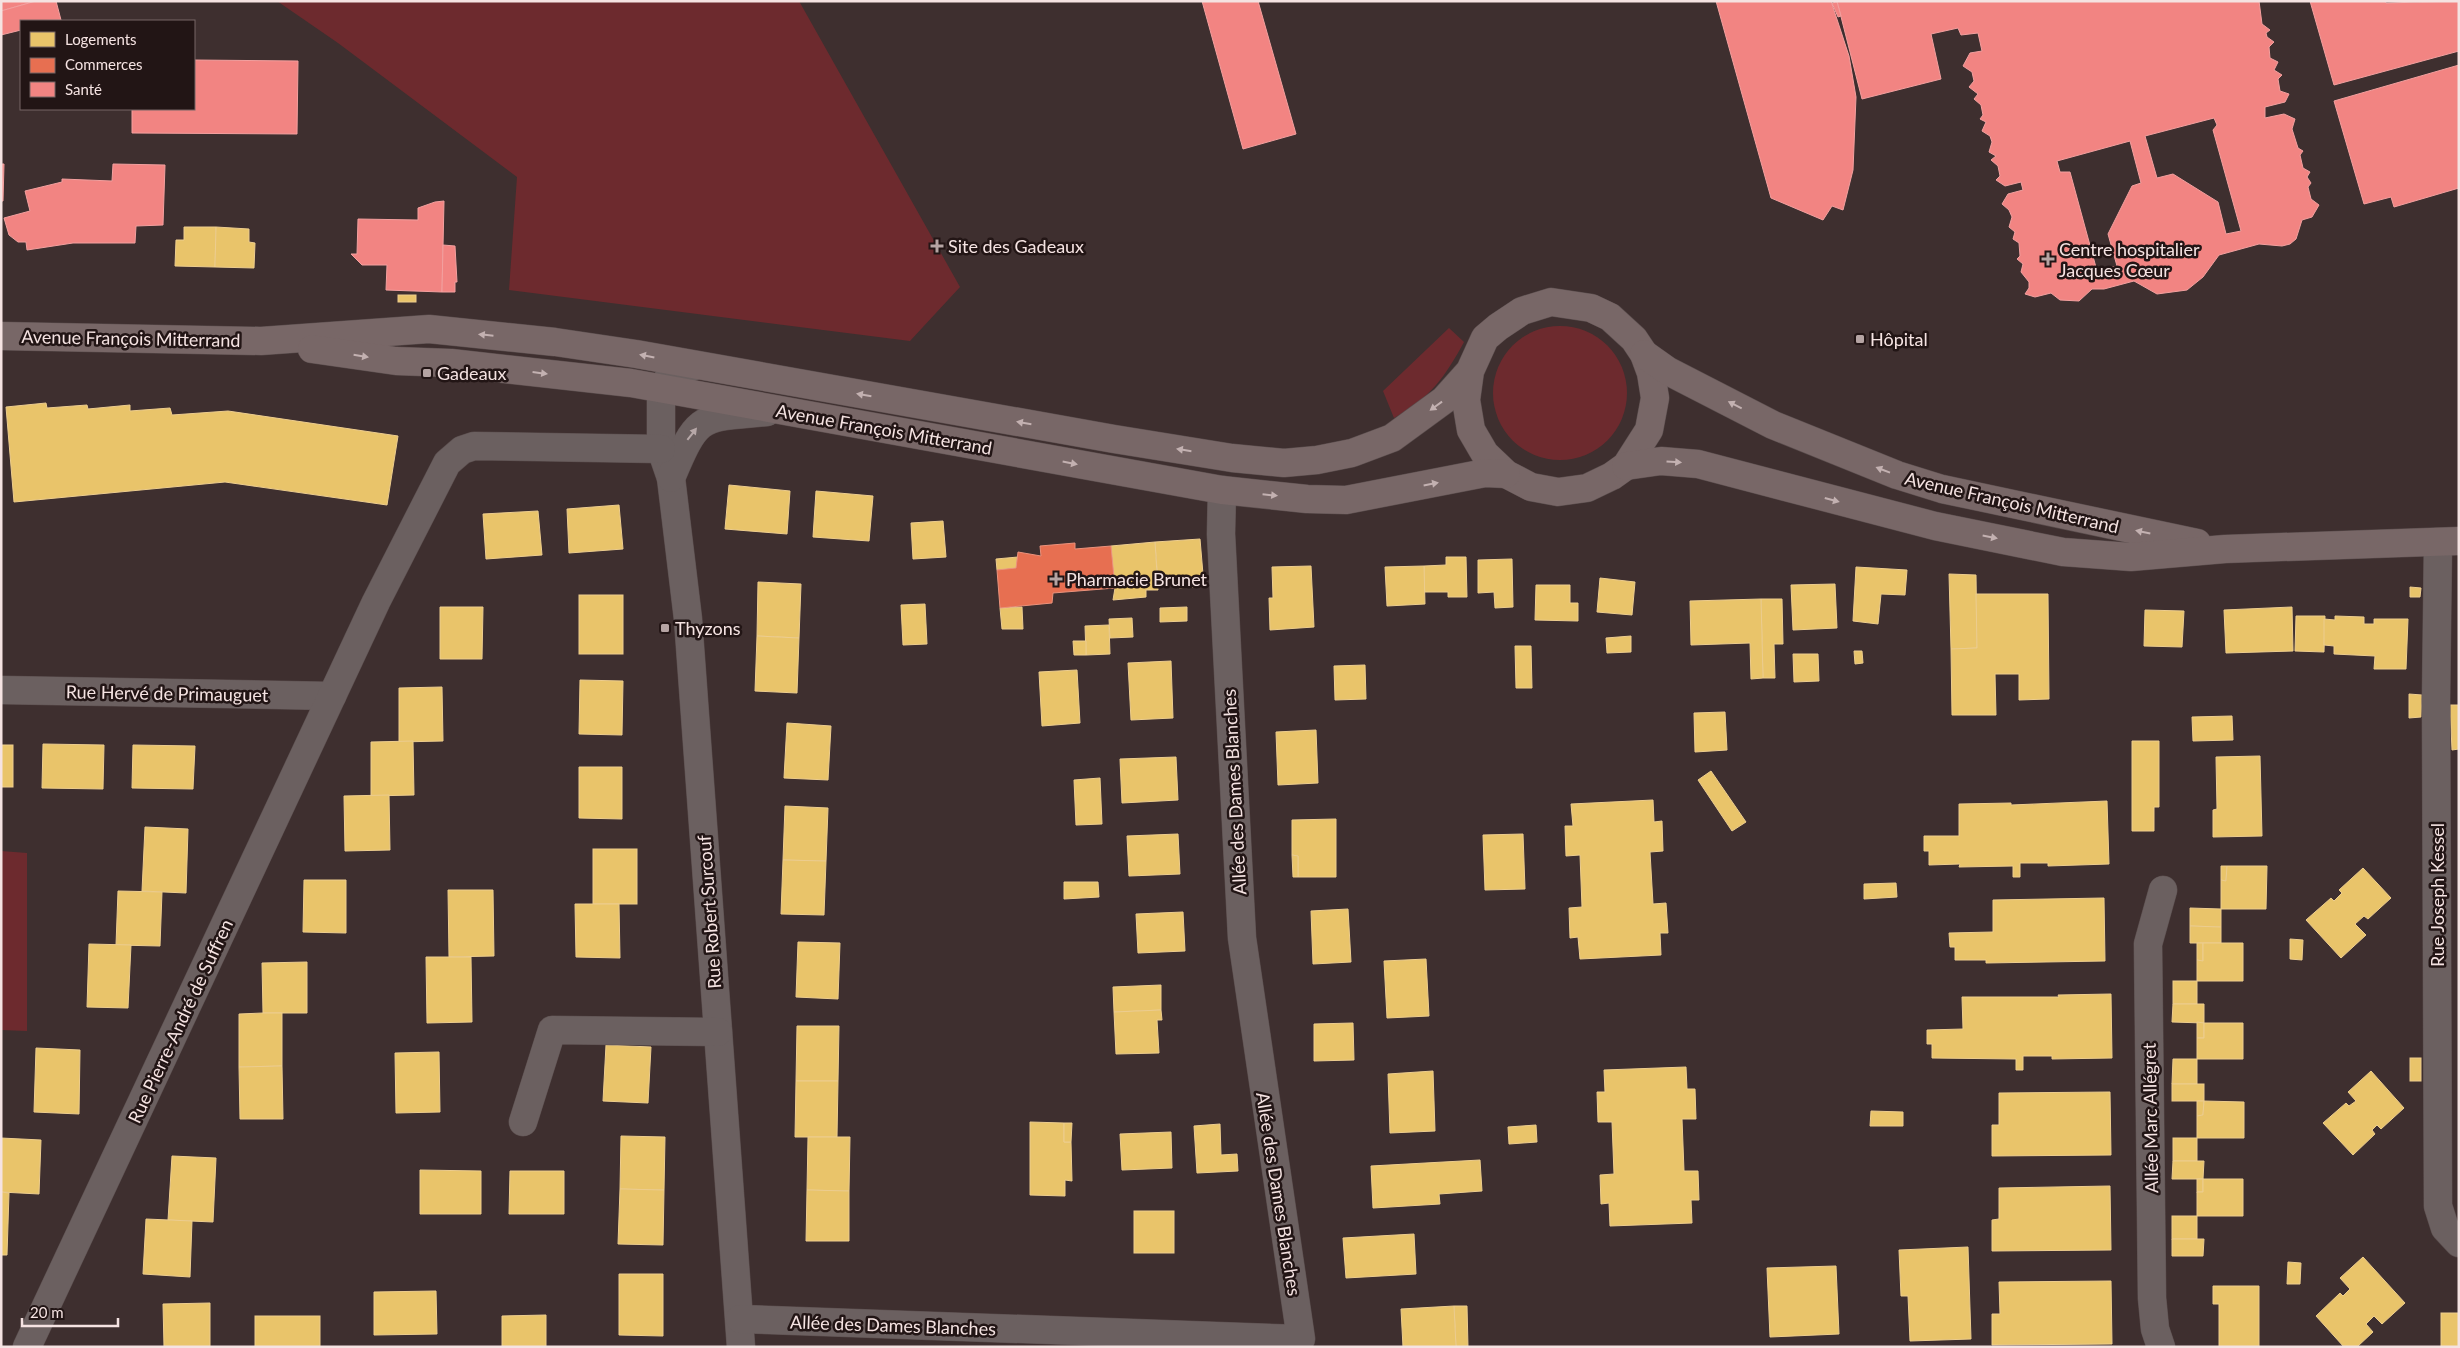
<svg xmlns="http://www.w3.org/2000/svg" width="2460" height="1348" font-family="Lato,sans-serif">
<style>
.green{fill:#6d2a2e}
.homes{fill:#e9c46a;stroke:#edcd8e}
.shops{fill:#e76f51;stroke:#eb927c}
.health{fill:#f28482;stroke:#f3a09f;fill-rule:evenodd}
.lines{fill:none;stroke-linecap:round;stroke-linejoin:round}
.minor-casing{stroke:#5a4d4d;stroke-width:29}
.major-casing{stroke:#5a4d4d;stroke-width:29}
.minor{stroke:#6b6060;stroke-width:28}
.major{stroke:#786767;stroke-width:28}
.oneway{fill:#c3b1b1}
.oneway2{fill:#b7a8a8}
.poi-dot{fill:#b5a4a3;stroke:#221515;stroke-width:2}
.labels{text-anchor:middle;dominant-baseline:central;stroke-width:5;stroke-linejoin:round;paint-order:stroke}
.poi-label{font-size:18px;fill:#f5e3e2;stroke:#221515;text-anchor:start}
.street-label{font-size:18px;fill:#f5e3e2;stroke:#221515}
</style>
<rect width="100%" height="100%" fill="#3e2f2f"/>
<g class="green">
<polygon points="277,1 799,1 960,287 910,341 509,290 517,177 338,43"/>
<circle cx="1560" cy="393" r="67"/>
<path d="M1449,328l15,14c-19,35 -34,56 -70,76l-11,-27z"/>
<polygon points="1,851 27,853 27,1031 1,1030"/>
</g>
<g class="homes">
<polygon points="184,227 216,227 215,267 175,266 176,240 184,240"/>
<polygon points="216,227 249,229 249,242 255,243 254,268 215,267"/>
<rect x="398" y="295" width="18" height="7"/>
<polygon points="46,403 47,408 87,405 88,409 130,405 130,411 170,408 172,415 228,411 398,436 387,505 225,482 14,502 6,407"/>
<polygon points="729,485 790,491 787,534 725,529"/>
<polygon points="816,491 873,496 869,541 813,537"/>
<polygon points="619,505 623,549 569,553 567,509"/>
<polygon points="538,511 542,555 486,559 483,514"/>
<polygon points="943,521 946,557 913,559 911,523"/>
<polygon points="1200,539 1204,586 1179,588 1178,581 1158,583 1155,542"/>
<polygon points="1155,542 1158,590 1146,590 1146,597 1113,600 1115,588 1111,546"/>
<polygon points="1018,557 1016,568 997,570 996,559"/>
<polygon points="1446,557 1466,557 1467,597 1448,597 1448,592 1424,592 1424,566 1446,565"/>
<polygon points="1512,559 1513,607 1495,608 1494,592 1478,593 1478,560"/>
<polygon points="1311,566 1314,627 1270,630 1269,598 1273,598 1272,567"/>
<polygon points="1424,566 1425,604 1387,606 1385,567"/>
<polygon points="1856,567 1907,570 1905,595 1881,594 1878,624 1853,621"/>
<polygon points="1949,574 1976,575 1977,648 1951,649"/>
<polygon points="1600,578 1635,582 1632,615 1597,612"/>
<polygon points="758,582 801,584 799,638 757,636"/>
<polygon points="1835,584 1837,628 1793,630 1791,585"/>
<polygon points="1536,585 1570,585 1570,603 1578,603 1578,621 1535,620"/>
<polygon points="2410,587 2421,588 2420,597 2410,597"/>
<polygon points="1976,594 2048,594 2049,699 2019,700 2019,674 1995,674 1996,715 1952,715 1951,649 1977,648"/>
<rect x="579" y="595" width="44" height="59"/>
<polygon points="1761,599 1782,599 1783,644 1774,644 1775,678 1763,678"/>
<polygon points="1761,599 1763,678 1751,679 1750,643 1691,645 1690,601"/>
<polygon points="925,604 927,644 903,645 901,605"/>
<polygon points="440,607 483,607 482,659 440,659"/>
<polygon points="1022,607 1023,629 1002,629 1000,608"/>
<polygon points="1187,607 1187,621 1160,622 1160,608"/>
<polygon points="2292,607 2293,651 2226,653 2224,610"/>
<polygon points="2145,610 2184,611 2182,647 2144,646"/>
<polygon points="2296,616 2325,616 2324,652 2295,651"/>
<polygon points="2335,616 2364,617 2364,624 2374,624 2374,619 2408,619 2406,669 2374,669 2375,656 2334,654 2334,646 2324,645 2324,619 2335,620"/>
<polygon points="1132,618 1133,637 1110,638 1109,619"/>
<polygon points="1109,625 1110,654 1086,655 1085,626"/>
<polygon points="757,636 799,638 797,693 755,691"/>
<polygon points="1631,636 1631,652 1607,653 1606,638"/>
<polygon points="1073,641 1086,641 1086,655 1074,655"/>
<polygon points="1515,646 1531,646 1532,688 1516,688"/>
<polygon points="1854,651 1862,651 1863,663 1855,664"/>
<polygon points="1793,654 1818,654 1819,681 1794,682"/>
<polygon points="1171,661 1173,718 1131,720 1128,663"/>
<polygon points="1365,665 1366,699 1335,700 1334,666"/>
<polygon points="1077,670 1080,723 1042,726 1039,672"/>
<polygon points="580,680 623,681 622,735 579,734"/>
<polygon points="442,687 443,741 399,742 399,688"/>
<polygon points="2409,694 2422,695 2421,717 2409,718"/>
<polygon points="2450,705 2459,705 2459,749 2452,750"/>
<polygon points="1725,712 1727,750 1695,752 1694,713"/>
<polygon points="2232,716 2233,740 2193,741 2192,717"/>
<polygon points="787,723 831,726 828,780 784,778"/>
<polygon points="1316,730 1318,783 1278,785 1276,732"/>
<polygon points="413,741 414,795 371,796 371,742"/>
<polygon points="2132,741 2159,741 2159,807 2154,807 2154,831 2132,831"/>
<polygon points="43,744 104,745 103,789 42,788"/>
<rect x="1" y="745" width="12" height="42"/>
<polygon points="133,745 195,746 193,789 132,788"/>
<polygon points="2260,756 2262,836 2213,837 2213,810 2217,809 2216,757"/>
<polygon points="1176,757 1178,800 1122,803 1120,759"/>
<polygon points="579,767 622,767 622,819 579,818"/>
<polygon points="1711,771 1746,822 1732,831 1698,780"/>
<polygon points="1100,778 1102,824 1076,825 1074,780"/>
<polygon points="389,795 390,850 345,851 344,796"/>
<polygon points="1653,800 1654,822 1662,821 1663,851 1650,852 1653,904 1666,903 1668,933 1660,933 1661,955 1580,959 1578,937 1570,938 1569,908 1582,907 1580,855 1566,856 1565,826 1573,826 1571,804"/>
<polygon points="2107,801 2109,864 2048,866 2048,863 2020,863 2020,877 2013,877 2013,866 1959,867 1960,864 1929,865 1929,851 1924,851 1924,836 1959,836 1959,804 2011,803 2011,805"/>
<polygon points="785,806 828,808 826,861 783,860"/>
<polygon points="1336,819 1336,877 1298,877 1298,856 1292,855 1292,820"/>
<polygon points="145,827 188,829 186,893 142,891"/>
<polygon points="1178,834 1180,874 1129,876 1127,836"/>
<polygon points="1523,834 1525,889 1485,890 1483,835"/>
<rect x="593" y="849" width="44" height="55"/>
<polygon points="1292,855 1298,856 1298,877 1293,877"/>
<polygon points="783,860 826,861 824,915 781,914"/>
<polygon points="2221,866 2227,866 2226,881 2221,880"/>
<polygon points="2227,866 2267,866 2266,909 2221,909 2221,880 2226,881"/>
<polygon points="2363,868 2391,898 2368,919 2364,916 2355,924 2366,935 2341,958 2306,920 2331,898 2334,901 2342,893 2339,890"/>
<polygon points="304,880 346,880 346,933 303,932"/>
<polygon points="1064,882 1098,882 1099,897 1064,899"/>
<polygon points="1896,883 1897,897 1864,899 1864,884"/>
<polygon points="448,890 493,890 494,956 449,957"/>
<polygon points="118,891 162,892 160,946 116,945"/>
<polygon points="2104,898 2105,961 1986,963 1986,960 1955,960 1955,947 1950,947 1949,933 1993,932 1993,900"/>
<polygon points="575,904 619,904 620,958 576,957"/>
<polygon points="2190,908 2221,909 2221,927 2190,926"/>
<polygon points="1348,909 1351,962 1313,964 1311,911"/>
<polygon points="1183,912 1185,951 1138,953 1136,914"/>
<polygon points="2190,926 2221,927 2221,943 2190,943"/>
<polygon points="2290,939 2303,940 2302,960 2290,959"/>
<polygon points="798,942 840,943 838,999 796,997"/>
<polygon points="2197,943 2203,943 2203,961 2197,960"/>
<polygon points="2203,943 2243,943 2243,981 2197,981 2197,960 2203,961"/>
<polygon points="89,944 131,945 128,1008 87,1007"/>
<polygon points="426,957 471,957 472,1022 427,1023"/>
<polygon points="1426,959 1429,1016 1387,1018 1384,961"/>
<polygon points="307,962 307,1013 263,1013 262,963"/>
<rect x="2173" y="981" width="24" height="23"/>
<polygon points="1161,985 1161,1010 1114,1012 1113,987"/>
<polygon points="2111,994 2112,1058 2052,1059 2052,1056 2023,1056 2023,1070 2016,1070 2016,1059 1932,1058 1932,1044 1927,1044 1927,1030 1963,1029 1962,997 2059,997 2058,995"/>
<polygon points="2173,1004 2204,1004 2204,1023 2172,1022"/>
<polygon points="1161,1010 1162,1020 1157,1020 1159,1053 1116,1054 1114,1012"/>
<polygon points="263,1013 282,1013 282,1066 239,1067 239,1014"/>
<polygon points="2197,1022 2204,1023 2204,1038 2197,1038"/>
<polygon points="1353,1023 1354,1060 1314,1061 1314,1024"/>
<polygon points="2204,1023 2243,1023 2243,1059 2197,1059 2197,1038 2204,1038"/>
<polygon points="797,1026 839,1026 838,1081 796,1081"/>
<polygon points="606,1045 651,1047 648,1103 603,1101"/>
<polygon points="36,1048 80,1050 79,1114 34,1112"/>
<polygon points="439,1052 440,1112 396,1113 395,1053"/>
<rect x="2410" y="1058" width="11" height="23"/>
<polygon points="2173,1059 2197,1059 2197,1084 2172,1084"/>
<polygon points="282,1066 283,1119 240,1119 239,1067"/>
<polygon points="1686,1067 1687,1089 1695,1089 1696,1119 1682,1119 1684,1171 1698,1171 1699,1200 1691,1200 1692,1223 1610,1226 1609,1203 1601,1204 1600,1175 1614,1174 1612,1122 1598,1122 1597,1092 1605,1092 1604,1070"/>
<polygon points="1433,1071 1435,1131 1390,1133 1388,1074"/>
<polygon points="2371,1071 2404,1108 2381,1129 2377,1125 2372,1130 2375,1134 2353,1155 2323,1123 2346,1103 2349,1106 2356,1101 2348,1092"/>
<polygon points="796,1081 838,1081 837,1137 795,1137"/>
<rect x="2172" y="1084" width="32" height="17"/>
<polygon points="2110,1092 2111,1155 1992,1156 1992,1125 1999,1125 1999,1093"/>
<polygon points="2197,1101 2204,1101 2203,1115 2197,1116"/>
<polygon points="2204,1101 2244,1102 2244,1138 2197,1138 2197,1116 2203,1115"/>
<polygon points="1871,1111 1903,1112 1903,1126 1870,1126"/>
<polygon points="1030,1122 1064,1123 1064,1142 1071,1142 1072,1181 1065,1180 1065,1196 1030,1195"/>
<polygon points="1064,1123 1072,1123 1071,1142 1064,1142"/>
<polygon points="1220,1124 1221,1155 1237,1154 1238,1171 1197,1173 1194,1126"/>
<polygon points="1536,1125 1537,1142 1509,1144 1508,1127"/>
<polygon points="1171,1132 1172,1168 1122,1170 1120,1134"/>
<polygon points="621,1136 665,1137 664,1190 620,1189"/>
<polygon points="808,1137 850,1137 849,1191 807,1190"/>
<polygon points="1,1138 41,1140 39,1194 1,1192"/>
<rect x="2173" y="1138" width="24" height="23"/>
<polygon points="172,1156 216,1158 213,1222 168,1220"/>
<polygon points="1480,1160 1482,1191 1439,1194 1440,1204 1373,1208 1371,1166"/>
<polygon points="2173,1161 2204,1161 2203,1179 2172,1179"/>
<polygon points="420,1170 481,1171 481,1214 420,1214"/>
<polygon points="510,1171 564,1171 564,1214 509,1214"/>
<rect x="2197" y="1179" width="6" height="13"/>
<polygon points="2203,1179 2243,1179 2243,1216 2197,1216 2197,1192 2203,1192"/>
<polygon points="2110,1186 2111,1250 1992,1251 1992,1220 1999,1219 1999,1188"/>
<polygon points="620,1189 664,1190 663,1245 618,1244"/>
<polygon points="807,1190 849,1191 849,1241 806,1241"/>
<polygon points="1,1192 9,1193 7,1255 1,1255"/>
<rect x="1134" y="1211" width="40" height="42"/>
<rect x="2172" y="1216" width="25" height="23"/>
<polygon points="146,1219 192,1221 190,1277 143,1274"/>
<polygon points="1414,1234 1416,1274 1346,1278 1343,1238"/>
<polygon points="2172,1239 2204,1239 2203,1256 2172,1256"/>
<polygon points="1968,1247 1971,1339 1910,1341 1908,1296 1901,1296 1899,1250"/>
<polygon points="2363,1257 2405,1303 2382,1324 2374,1316 2366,1324 2373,1332 2357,1347 2344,1347 2316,1316 2340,1293 2343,1296 2350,1289 2340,1278"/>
<polygon points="2288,1262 2301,1263 2300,1284 2287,1284"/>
<polygon points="1836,1266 1839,1334 1770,1337 1767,1268"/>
<polygon points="619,1274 663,1274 663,1336 619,1335"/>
<polygon points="2111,1281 2112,1344 1992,1345 1992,1314 2000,1314 1999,1282"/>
<polygon points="2213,1286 2259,1286 2259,1347 2219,1347 2219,1304 2213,1304"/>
<polygon points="436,1291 437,1334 374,1335 374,1292"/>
<polygon points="210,1303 210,1347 164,1347 163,1304"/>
<polygon points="1454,1306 1467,1306 1468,1347 1456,1347"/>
<polygon points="1454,1306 1456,1347 1403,1347 1401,1309"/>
<rect x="2441" y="1313" width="18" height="34"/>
<polygon points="546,1315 546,1347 502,1347 502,1316"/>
<rect x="255" y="1316" width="65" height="31"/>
</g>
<polygon class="shops" points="1075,543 1075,549 1111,546 1115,588 1053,593 1052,603 1000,608 997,570 1016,568 1018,552 1041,556 1040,546"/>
<g class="health">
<polygon points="1,1 36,1 1,11"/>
<polygon points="36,1 56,1 61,20 21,21 21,30 1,35 1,11"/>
<polygon points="1202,1 1258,1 1296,134 1243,149"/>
<polygon points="1716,1 1831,1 1849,56 1856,97 1853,170 1843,210 1832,206 1823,220 1771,198"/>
<path d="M2259,1l3,23 8,6 -4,3 1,4 7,5 -5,5 1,11 8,4 -4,8 8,5 -4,4 2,12 9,3 -4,8 -20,5v11l19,-4 11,5 -3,10 6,19 5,3 -3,4 3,13 7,4 -3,5 4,6 -3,4 3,12 8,6 -7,12 -10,3 -6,19 -6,5 -8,2 -23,-2 -40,11 -16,22 -16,13 -30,4 -23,-13 -30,8h-12l-13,12 -19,-1 -9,-7 -16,4 -10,-3 4,-6v-6l-8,-10 2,-8 -6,-5 3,-3 -1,-13 -6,-4 2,-7 -6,-5 3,-10 -3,-7 -7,-6 6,-10 15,-4 -2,-8 -16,4 -9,-6 4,-4 -2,-10 -7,-6 5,-4 -7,-4 3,-10 -2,-6 -8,-5 4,-9 -6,-3 3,-4 -2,-10 -7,-6 4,-5 -9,-7 5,-6 -2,-9 -9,-6 7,-13 12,-2 -4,-18 -17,2 -3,-7 -27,6 10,45 -79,20 -25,-98zM2214,118l3,7 -4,5 28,101 -15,3 -8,-32 -45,-28 -16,4 -12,-42zM2130,141l11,42 -9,3 -24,48 9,32 -20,5 -27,-99h-10l-3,-11z"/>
<polygon points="2310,1 2385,1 2386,3 2459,1 2459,51 2334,85"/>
<polygon points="1837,2 1841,16 1838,17 1832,3"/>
<polygon points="194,60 298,61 297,134 132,133 132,109 194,109"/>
<polygon points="2459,65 2459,188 2394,207 2391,197 2364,204 2334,101"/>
<polygon points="1,164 4,164 3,201 1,201"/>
<polygon points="113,164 165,165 163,225 136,226 135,243 73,243 27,250 26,242 18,242 9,235 4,218 30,211 25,191 62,182 62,179 112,181"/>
<polygon points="444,201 442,292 386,290 387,265 362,265 351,254 357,254 358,219 418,220 418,208 435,202"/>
<polygon points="443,245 455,246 457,282 455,282 455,292 442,292"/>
</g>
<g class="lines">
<defs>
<g id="minor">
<polyline points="694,366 670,376 661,389 661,449 671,478 688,619 741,1347"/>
<path d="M671,478c27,-65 29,-60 96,-66"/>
<polyline points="2438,542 2436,700 2438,1206 2445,1228 2459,1243"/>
<polyline points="1,690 332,696"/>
<polyline points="523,1122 552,1030 718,1032"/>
<polyline points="740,1319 1301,1339 1242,938 1221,534 1222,490"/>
<polyline points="27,1347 376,602 447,463 462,450 474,446 661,449"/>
<polyline points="2161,1347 2155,1329 2152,1298 2148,944 2163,890"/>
</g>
<g id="major">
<polyline points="1,336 261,341 429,329 555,342 636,354 1114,439 1232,458 1284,463 1317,460 1352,453 1392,438 1444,400 1470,371 1485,338 1498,327 1522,311 1551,302 1591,308 1610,317 1634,339 1644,354 1651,373 1655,398 1649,430 1626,466 1612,476 1587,488 1558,492 1531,487 1506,474 1485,454 1471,430 1466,400 1470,371"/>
<polyline points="312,349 396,361 451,363 631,383 1222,490 1307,499 1346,500 1485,473 1506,474"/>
<polyline points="1644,354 1668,371 1773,425 1897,475 1942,489 2197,543"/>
<polyline points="1626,466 1661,461 1698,464 1935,526 2063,552 2131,557 2225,549 2459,541"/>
</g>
</defs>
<use href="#minor" class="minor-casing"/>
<use href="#major" class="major-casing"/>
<use href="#minor" class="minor"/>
<use href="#major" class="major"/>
</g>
<defs><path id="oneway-solid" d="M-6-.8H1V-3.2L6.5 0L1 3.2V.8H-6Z" transform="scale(1.25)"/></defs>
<g class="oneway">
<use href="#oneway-solid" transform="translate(486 335) rotate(-174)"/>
<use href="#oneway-solid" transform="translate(361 356) rotate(9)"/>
<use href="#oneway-solid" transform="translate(647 356) rotate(-169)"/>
<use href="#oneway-solid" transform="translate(540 373) rotate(7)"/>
<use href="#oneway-solid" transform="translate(864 395) rotate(-170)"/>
<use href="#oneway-solid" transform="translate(1735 405) rotate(-153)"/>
<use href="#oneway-solid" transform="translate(1436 406) rotate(144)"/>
<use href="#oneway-solid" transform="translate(1024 423) rotate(-170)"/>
<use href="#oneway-solid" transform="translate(1184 450) rotate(-171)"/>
<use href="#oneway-solid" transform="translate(1674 462) rotate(4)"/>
<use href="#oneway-solid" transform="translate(1070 463) rotate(11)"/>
<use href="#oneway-solid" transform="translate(1883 470) rotate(-159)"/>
<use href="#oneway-solid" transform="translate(1431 484) rotate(-11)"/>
<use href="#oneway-solid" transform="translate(1270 495) rotate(6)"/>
<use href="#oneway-solid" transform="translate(1832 500) rotate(15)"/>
<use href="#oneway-solid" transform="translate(2143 532) rotate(-168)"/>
<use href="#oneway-solid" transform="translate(1990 537) rotate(11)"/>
</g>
<use class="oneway2" href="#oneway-solid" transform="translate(692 434) rotate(-52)"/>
<g class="poi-dot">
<path d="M934.5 238.5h5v5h5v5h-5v5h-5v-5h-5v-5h5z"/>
<path d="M2045.5 251.5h5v5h5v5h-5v5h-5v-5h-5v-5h5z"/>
<rect x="1855" y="334" width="10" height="10" rx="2.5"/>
<rect x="422" y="368" width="10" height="10" rx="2.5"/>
<path d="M1053.5 571.5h5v5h5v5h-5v5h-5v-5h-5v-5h5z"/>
<rect x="660" y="623" width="10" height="10" rx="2.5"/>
</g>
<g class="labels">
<g class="poi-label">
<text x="948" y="246">Site des Gadeaux</text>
<text x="2059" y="249">Centre hospitalier<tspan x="2059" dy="21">Jacques Cœur</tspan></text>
<text x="1870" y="339">Hôpital</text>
<text x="437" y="373">Gadeaux</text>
<text x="1066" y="579">Pharmacie Brunet</text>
<text x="675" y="628">Thyzons</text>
</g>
<g class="street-label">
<text transform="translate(131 338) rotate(1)">Avenue François Mitterrand</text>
<text transform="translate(884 429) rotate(10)">Avenue François Mitterrand</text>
<text transform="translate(2012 502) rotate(13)">Avenue François Mitterrand</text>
<text transform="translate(167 693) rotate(1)">Rue Hervé de Primauguet</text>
<text transform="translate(1234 792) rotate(-93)">Allée des Dames Blanches</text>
<text transform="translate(2437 895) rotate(-90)">Rue Joseph Kessel</text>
<text transform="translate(709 912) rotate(-94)">Rue Robert Surcouf</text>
<text transform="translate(180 1021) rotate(-65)">Rue Pierre-André de Suffren</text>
<text transform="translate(2150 1118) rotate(-91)">Allée Marc Allégret</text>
<text transform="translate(1279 1194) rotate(81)">Allée des Dames Blanches</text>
<text transform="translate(893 1325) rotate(2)">Allée des Dames Blanches</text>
</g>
</g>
<rect width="2460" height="1348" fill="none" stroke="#f5e3e2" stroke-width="5"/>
<rect x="20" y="20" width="175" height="90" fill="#221515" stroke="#766767"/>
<rect x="30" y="32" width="25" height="15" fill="#e9c46a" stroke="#766767"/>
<text x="65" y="45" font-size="15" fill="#f5e3e2">Logements</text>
<rect x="30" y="58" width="25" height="15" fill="#e76f51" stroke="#766767"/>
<text x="65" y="70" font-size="15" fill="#f5e3e2">Commerces</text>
<rect x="30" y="82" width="25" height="15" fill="#f28482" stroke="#766767"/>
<text x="65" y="95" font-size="15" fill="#f5e3e2">Santé</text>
<path d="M22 1318v8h96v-8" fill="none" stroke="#f5e3e2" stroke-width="2.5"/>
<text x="30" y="1318" font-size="15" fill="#f5e3e2" stroke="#221515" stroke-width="4" paint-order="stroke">20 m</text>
</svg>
